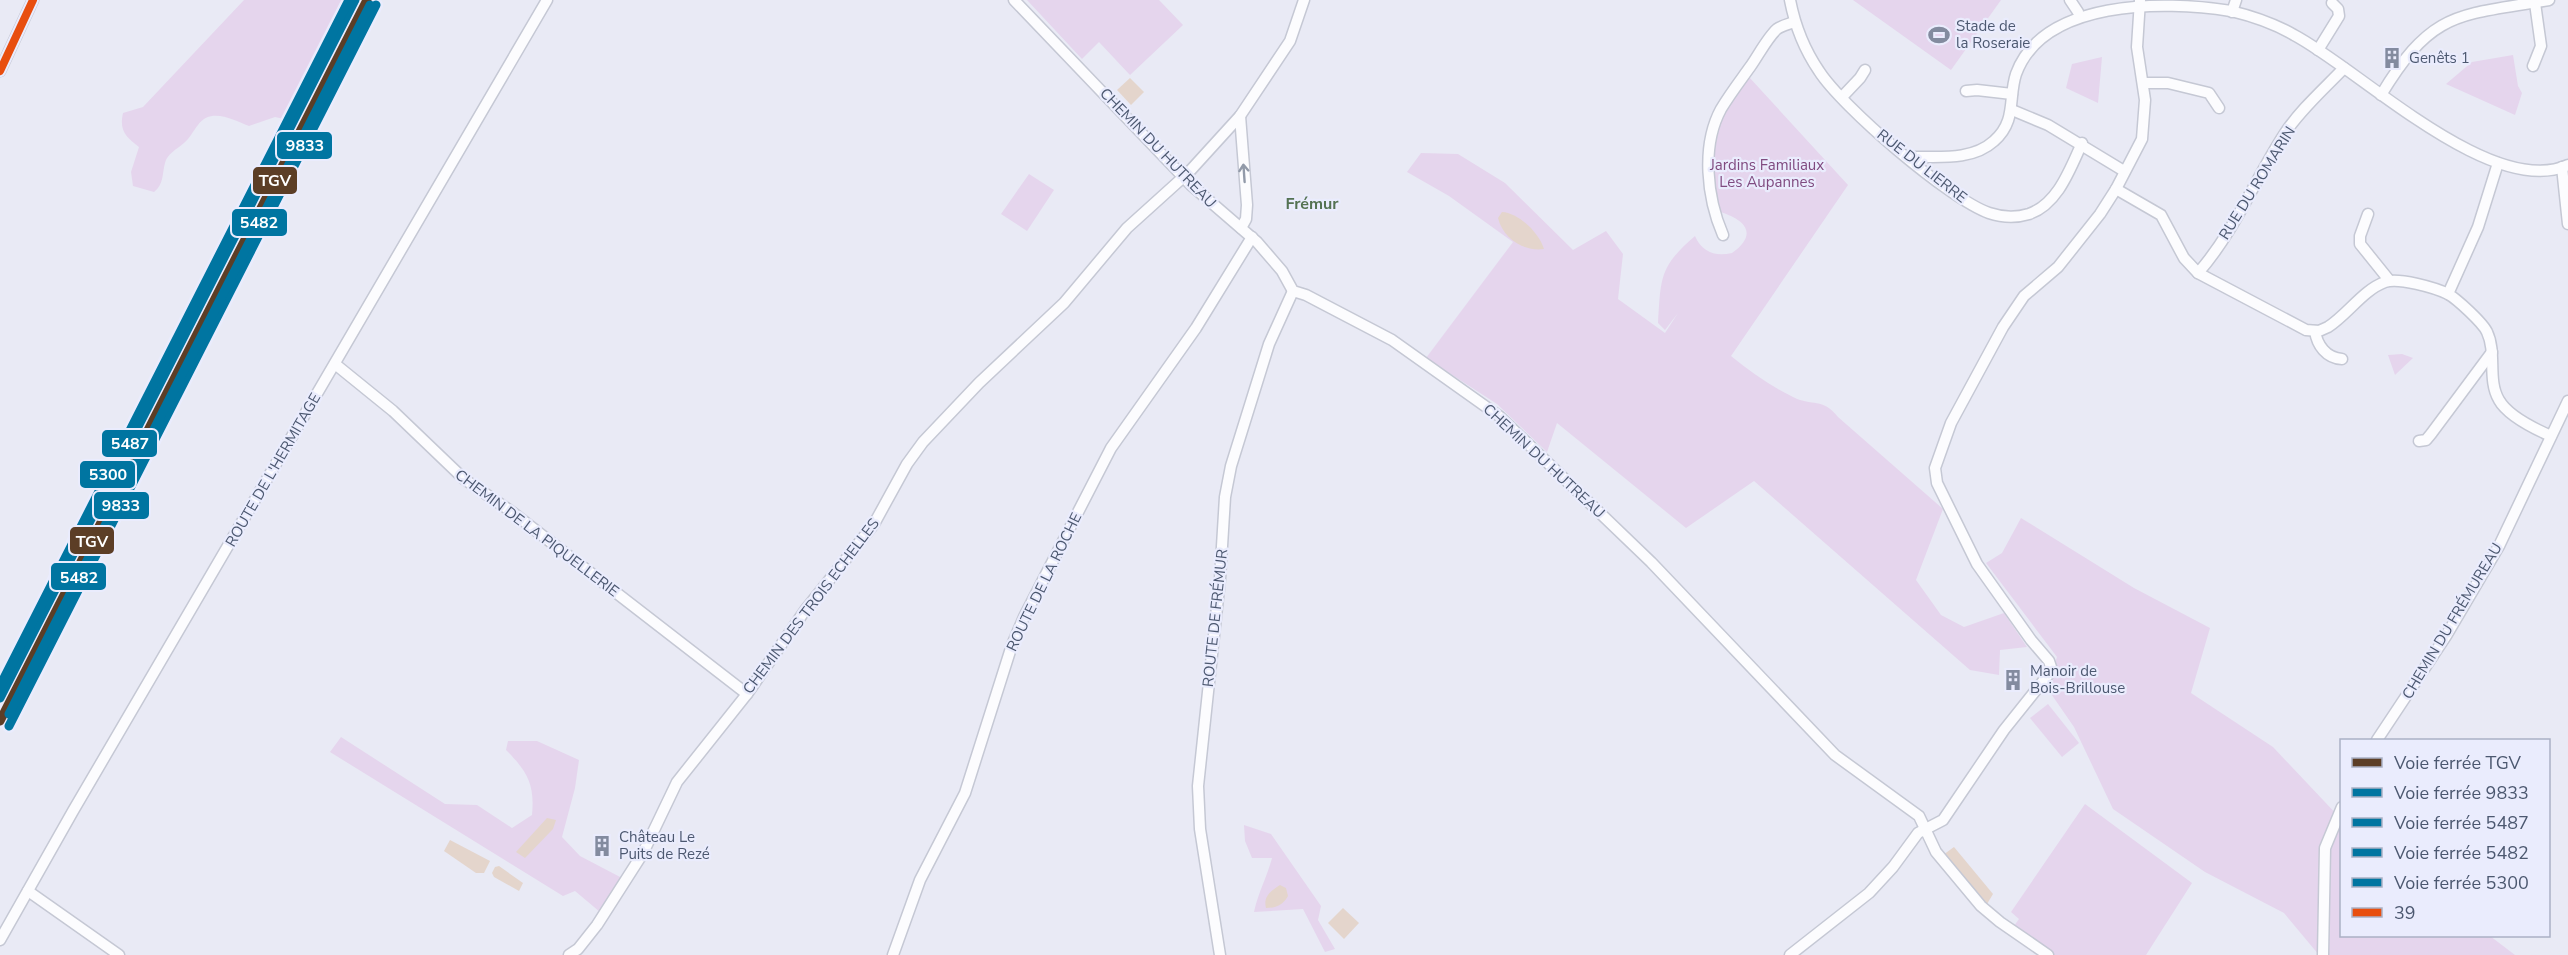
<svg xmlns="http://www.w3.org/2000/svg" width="2568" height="955" font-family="'Nunito Sans',sans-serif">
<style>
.green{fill:#e5d5ed}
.water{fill:#e4d5cc}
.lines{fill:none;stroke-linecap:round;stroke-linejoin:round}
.minor-casing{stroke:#c5c8d4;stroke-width:13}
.minor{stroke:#fcfcfe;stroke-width:10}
.bus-1-casing{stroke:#eaecfd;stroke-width:12}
.bus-1{stroke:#e84e0f;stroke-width:8}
.rail-1-casing{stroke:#eaecfd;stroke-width:14}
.rail-2-casing{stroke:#eaecfd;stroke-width:14}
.rail-3-casing{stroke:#eaecfd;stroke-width:14}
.rail-4-casing{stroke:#eaecfd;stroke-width:14}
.rail-5-casing{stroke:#eaecfd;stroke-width:14}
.rail-1{stroke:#5c3e26;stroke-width:9}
.rail-2{stroke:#0075a1;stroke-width:9}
.rail-3{stroke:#0075a1;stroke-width:9}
.rail-4{stroke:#0075a1;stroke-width:9}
.rail-5{stroke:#0075a1;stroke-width:9}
.oneway{stroke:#929aa9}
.labels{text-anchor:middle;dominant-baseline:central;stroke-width:4.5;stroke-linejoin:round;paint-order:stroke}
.poi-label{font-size:15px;fill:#4c5870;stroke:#eaecfd;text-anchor:start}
.street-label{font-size:15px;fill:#4c5870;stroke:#eaecfd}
.park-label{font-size:15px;fill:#804b80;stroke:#eaecfd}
.neighbourhood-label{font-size:16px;font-weight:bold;fill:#547252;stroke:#eaecfd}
.line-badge{stroke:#eaecfd;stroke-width:2}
.badge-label{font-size:16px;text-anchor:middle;font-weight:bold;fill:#fff}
</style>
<rect width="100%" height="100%" fill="#e9eaf5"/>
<g class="green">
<path d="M244,0h110l-61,121 -18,-4 -26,9c-16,-6 -38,-19 -51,-1 -5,6 -8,13 -14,18 -7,6 -17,11 -19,20 -3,11 -1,21 -11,29l-21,-6 -2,-14 8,-25c-13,-10 -20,-16 -16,-34l20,-6z"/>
<polygon points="1027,0 1159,0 1183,25 1130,75 1099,42 1082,59"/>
<polygon points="1853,0 2001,0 1951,70"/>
<polygon points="2513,55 2518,86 2522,93 2515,115 2446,84 2472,62"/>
<polygon points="2102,57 2098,103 2066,88 2072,64"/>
<path d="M1749,77l99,108 -117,171c20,16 39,30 62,41 20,10 29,0 45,20l105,92 -27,71 25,35 23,12 40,-14 23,34 -27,3 -1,25 -29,-5 -216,-189 -68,47 -129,-105 -10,29 -50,-48 -71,-46 87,-116 -64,-46 -42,-24 14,-19 37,1 47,29 68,67 33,-19 17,23 -5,45 47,34 13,-20 -13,17 -7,-7c3,-45 1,-56 37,-87 7,16 20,21 37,17 29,-21 10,-35 -15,-42 -7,-58 -8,-88 32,-134z"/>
<polygon points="1029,174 1054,190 1027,231 1001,214"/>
<polygon points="2402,354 2413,358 2395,375 2388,355"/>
<polygon points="2021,518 2134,588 2210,628 2191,693 2273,747 2341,819 2342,936 2490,936 2515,955 2319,955 2284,913 2205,872 2113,809 2074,727 2047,688 2057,657 1986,563 2002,553"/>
<polygon points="2048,704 2079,743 2062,757 2030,718"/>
<path d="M341,737l104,67 32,1 35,23 20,-13c3,-31 -5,-44 -26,-65l2,-9h29l42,19 -4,28 -13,49 18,19 42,22 -22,34 -25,-21 -12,5 -233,-144z"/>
<polygon points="2085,804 2192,883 2146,955 2053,955 2014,926 2019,919 2011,912"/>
<path d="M1244,825l27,9 50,72 -3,14 17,29 -10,3 -22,-43 -49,3c4,-19 13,-35 18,-54h-20l-7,-17z"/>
</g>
<g class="water">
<polygon points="1130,78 1144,92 1131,105 1117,90"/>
<path d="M1502,212c17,1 37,21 42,37 -21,3 -41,-11 -46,-31z"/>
<polygon points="547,818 556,820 553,829 525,858 516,852"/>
<polygon points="450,840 490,861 484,873 476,873 444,851"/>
<polygon points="1954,847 1993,894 1987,904 1971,890 1943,855"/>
<polygon points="499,866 523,883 519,891 494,877 492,873 495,867"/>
<path d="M1280,885l6,3 2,8c-5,9 -12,12 -22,12 -3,-12 5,-17 14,-23z"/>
<polygon points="1343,908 1359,923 1344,939 1328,923"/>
</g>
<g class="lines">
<defs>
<g id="minor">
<polyline points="1014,0 1191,185 1257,242 1282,271 1293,291 1306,295 1392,340 1499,416 1651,562 1835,755 1919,816 1936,852 1981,906 2000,922 2048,955"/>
<path d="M1790,0c5,26 14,49 29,71 23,36 130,128 170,142 12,4 27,5 40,1 29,-10 41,-45 53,-71"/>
<polyline points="2070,0 2078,12"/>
<polyline points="2232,12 2236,0"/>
<polyline points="2318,50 2339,16 2338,9 2332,3"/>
<polyline points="2533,66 2541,46 2535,3"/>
<polyline points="0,71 33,0"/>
<polyline points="2143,83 2168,83 2209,93 2219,108"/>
<polyline points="1966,91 1977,90 2012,94"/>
<path d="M2381,95c52,-86 77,-79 168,-95"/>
<polyline points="1842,97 1860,78 1865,70"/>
<polyline points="2012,110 2048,125 2124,171"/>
<polyline points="1240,116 1247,205 1246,219 1241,228"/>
<path d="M1907,157c28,-1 64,5 87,-16 23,-20 14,-43 22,-67 27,-74 146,-74 215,-63 21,5 44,13 63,24 65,34 198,165 274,130"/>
<polyline points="2562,167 2568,224"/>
<path d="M2116,189l45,26 23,43 14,15 108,57 13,1 9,-4c20,-13 35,-37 57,-45 13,-5 51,6 63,12 9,5 35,29 39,38 10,21 0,48 12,68 9,16 36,29 52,36"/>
<polyline points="2368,214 2360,236 2360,244 2389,280"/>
<path d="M1723,235c-16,-37 -22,-89 -2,-126 9,-15 19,-28 29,-42 8,-11 17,-29 27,-38 4,-3 12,-5 17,-7"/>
<path d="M2198,273c37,-42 57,-94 87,-140 16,-24 39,-44 59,-65"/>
<polyline points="2448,294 2478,227 2498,163"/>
<path d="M2315,331c2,14 11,27 27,28"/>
<polyline points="335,364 393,411 464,479 512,512 747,694"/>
<polyline points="2419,441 2426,440 2431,434 2492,352"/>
<polyline points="2377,740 2446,636 2499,546 2568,401"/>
<polyline points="28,891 119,955"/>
<polyline points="0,940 73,811 547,0"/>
<polyline points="569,955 578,949 597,925 643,853 677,782 747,694 806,609 874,524 907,464 923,442 979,383 1064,303 1127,228 1189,172 1240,116 1290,41 1304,0"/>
<polyline points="893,955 920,880 965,793 1012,645 1024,617 1111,448 1196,328 1252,237"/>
<polyline points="1220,955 1200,829 1198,786 1220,579 1225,497 1231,466 1269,344 1293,291"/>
<polyline points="1790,955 1869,893 1893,867 1918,833 1943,820 2004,730 2052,670 2049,661 2031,640 1977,564 1937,483 1935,468 1951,423 2003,327 2024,296 2058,267 2100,214 2116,189 2142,139 2145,100 2137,47 2140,0"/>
<polyline points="2323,955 2325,848 2342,807"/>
</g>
</defs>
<use href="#minor" class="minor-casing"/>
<use href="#minor" class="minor"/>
<defs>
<polyline id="bus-1" points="0,71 33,0"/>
</defs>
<use href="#bus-1" class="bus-1-casing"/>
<use href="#bus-1" class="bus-1"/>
<defs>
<polyline id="rail-1" points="0,721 367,0"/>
<polyline id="rail-2" points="9,726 376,5"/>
<polyline id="rail-3" points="0,698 355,0"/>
<polyline id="rail-4" points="9,714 370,5"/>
<polyline id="rail-5" points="0,686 349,0"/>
</defs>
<use href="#rail-1" class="rail-1-casing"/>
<use href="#rail-2" class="rail-2-casing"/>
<use href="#rail-3" class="rail-3-casing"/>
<use href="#rail-4" class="rail-4-casing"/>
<use href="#rail-5" class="rail-5-casing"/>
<use href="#rail-1" class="rail-1"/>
<use href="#rail-2" class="rail-2"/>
<use href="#rail-3" class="rail-3"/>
<use href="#rail-4" class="rail-4"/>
<use href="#rail-5" class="rail-5"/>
</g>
<defs><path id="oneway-shaft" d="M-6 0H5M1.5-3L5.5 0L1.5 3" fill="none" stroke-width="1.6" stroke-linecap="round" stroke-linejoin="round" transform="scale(1.5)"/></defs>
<use class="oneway" href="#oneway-shaft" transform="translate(1244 173) rotate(-94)"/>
<defs>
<symbol id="stadium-bare" viewBox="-9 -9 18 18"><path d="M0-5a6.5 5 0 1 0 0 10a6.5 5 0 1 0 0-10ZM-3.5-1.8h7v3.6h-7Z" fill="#838b9f" stroke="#eaecfd" stroke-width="2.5" paint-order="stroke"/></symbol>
<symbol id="building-bare" viewBox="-9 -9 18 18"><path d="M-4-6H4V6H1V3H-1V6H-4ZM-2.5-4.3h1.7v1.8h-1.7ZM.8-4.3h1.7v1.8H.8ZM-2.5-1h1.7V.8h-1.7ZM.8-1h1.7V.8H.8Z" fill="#838b9f" stroke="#eaecfd" stroke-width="2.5" paint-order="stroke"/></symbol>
</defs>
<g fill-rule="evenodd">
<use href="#stadium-bare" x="1924" y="20" width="30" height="30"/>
<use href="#building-bare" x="2377" y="43" width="30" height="30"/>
<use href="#building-bare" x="1998" y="665" width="30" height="30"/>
<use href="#building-bare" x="587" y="831" width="30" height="30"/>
</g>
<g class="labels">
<g class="poi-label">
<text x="1956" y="26">Stade de<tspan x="1956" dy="17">la Roseraie</tspan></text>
<text x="2409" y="58">Genêts 1</text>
<text x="2030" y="671">Manoir de<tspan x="2030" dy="17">Bois-Brillouse</tspan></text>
<text x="619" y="837">Château Le<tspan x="619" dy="17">Puits de Rezé</tspan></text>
</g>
<g class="street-label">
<text transform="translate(1158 148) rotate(46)">CHEMIN DU HUTREAU</text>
<text transform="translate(1922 166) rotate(38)">RUE DU LIERRE</text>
<text transform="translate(2257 183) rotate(-58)">RUE DU ROMARIN</text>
<text transform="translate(1544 461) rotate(43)">CHEMIN DU HUTREAU</text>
<text transform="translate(273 470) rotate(-60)">ROUTE DE L'HERMITAGE</text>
<text transform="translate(537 533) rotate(37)">CHEMIN DE LA PIQUELLERIE</text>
<text transform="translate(1044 582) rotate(-64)">ROUTE DE LA ROCHE</text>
<text transform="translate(811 606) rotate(-53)">CHEMIN DES TROIS ECHELLES</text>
<text transform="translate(1215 618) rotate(-84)">ROUTE DE FRÉMUR</text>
<text transform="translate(2452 621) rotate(-59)">CHEMIN DU FRÉMUREAU</text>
</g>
<g class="park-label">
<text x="1767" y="165">Jardins Familiaux<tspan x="1767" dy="17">Les Aupannes</tspan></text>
</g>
<g class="neighbourhood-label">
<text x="1312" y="204">Frémur</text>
</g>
</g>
<g class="line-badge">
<rect x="276" y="131" width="57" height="29" rx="6" fill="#0075a1"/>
<rect x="252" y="166" width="46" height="29" rx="6" fill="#5c3e26"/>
<rect x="231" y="208" width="57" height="29" rx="6" fill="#0075a1"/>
<rect x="101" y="429" width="57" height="29" rx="6" fill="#0075a1"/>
<rect x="79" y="460" width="57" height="29" rx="6" fill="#0075a1"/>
<rect x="93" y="491" width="57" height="29" rx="6" fill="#0075a1"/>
<rect x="69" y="526" width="46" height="29" rx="6" fill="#5c3e26"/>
<rect x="50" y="562" width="57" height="29" rx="6" fill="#0075a1"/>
</g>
<g class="badge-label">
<text x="305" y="151">9833</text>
<text x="275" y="186">TGV</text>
<text x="259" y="228">5482</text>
<text x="130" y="449">5487</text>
<text x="108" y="480">5300</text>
<text x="121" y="511">9833</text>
<text x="92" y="547">TGV</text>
<text x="79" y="583">5482</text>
</g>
<rect x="2340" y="739" width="210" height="198" fill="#eaecfd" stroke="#abb1c5" stroke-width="1.5"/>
<rect x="2352" y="758" width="30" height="9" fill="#5c3e26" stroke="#abb1c5" stroke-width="1.5"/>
<text x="2394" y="769" font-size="18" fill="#4c5870">Voie ferrée TGV</text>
<rect x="2352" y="788" width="30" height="9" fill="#0075a1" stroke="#abb1c5" stroke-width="1.5"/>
<text x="2394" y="799" font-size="18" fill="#4c5870">Voie ferrée 9833</text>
<rect x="2352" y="818" width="30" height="9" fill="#0075a1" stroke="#abb1c5" stroke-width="1.5"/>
<text x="2394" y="829" font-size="18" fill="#4c5870">Voie ferrée 5487</text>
<rect x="2352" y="848" width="30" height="9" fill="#0075a1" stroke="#abb1c5" stroke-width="1.5"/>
<text x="2394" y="859" font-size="18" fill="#4c5870">Voie ferrée 5482</text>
<rect x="2352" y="878" width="30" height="9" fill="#0075a1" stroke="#abb1c5" stroke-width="1.5"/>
<text x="2394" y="889" font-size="18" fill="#4c5870">Voie ferrée 5300</text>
<rect x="2352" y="908" width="30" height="9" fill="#e84e0f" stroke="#abb1c5" stroke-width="1.5"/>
<text x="2394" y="919" font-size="18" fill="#4c5870">39</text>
</svg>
